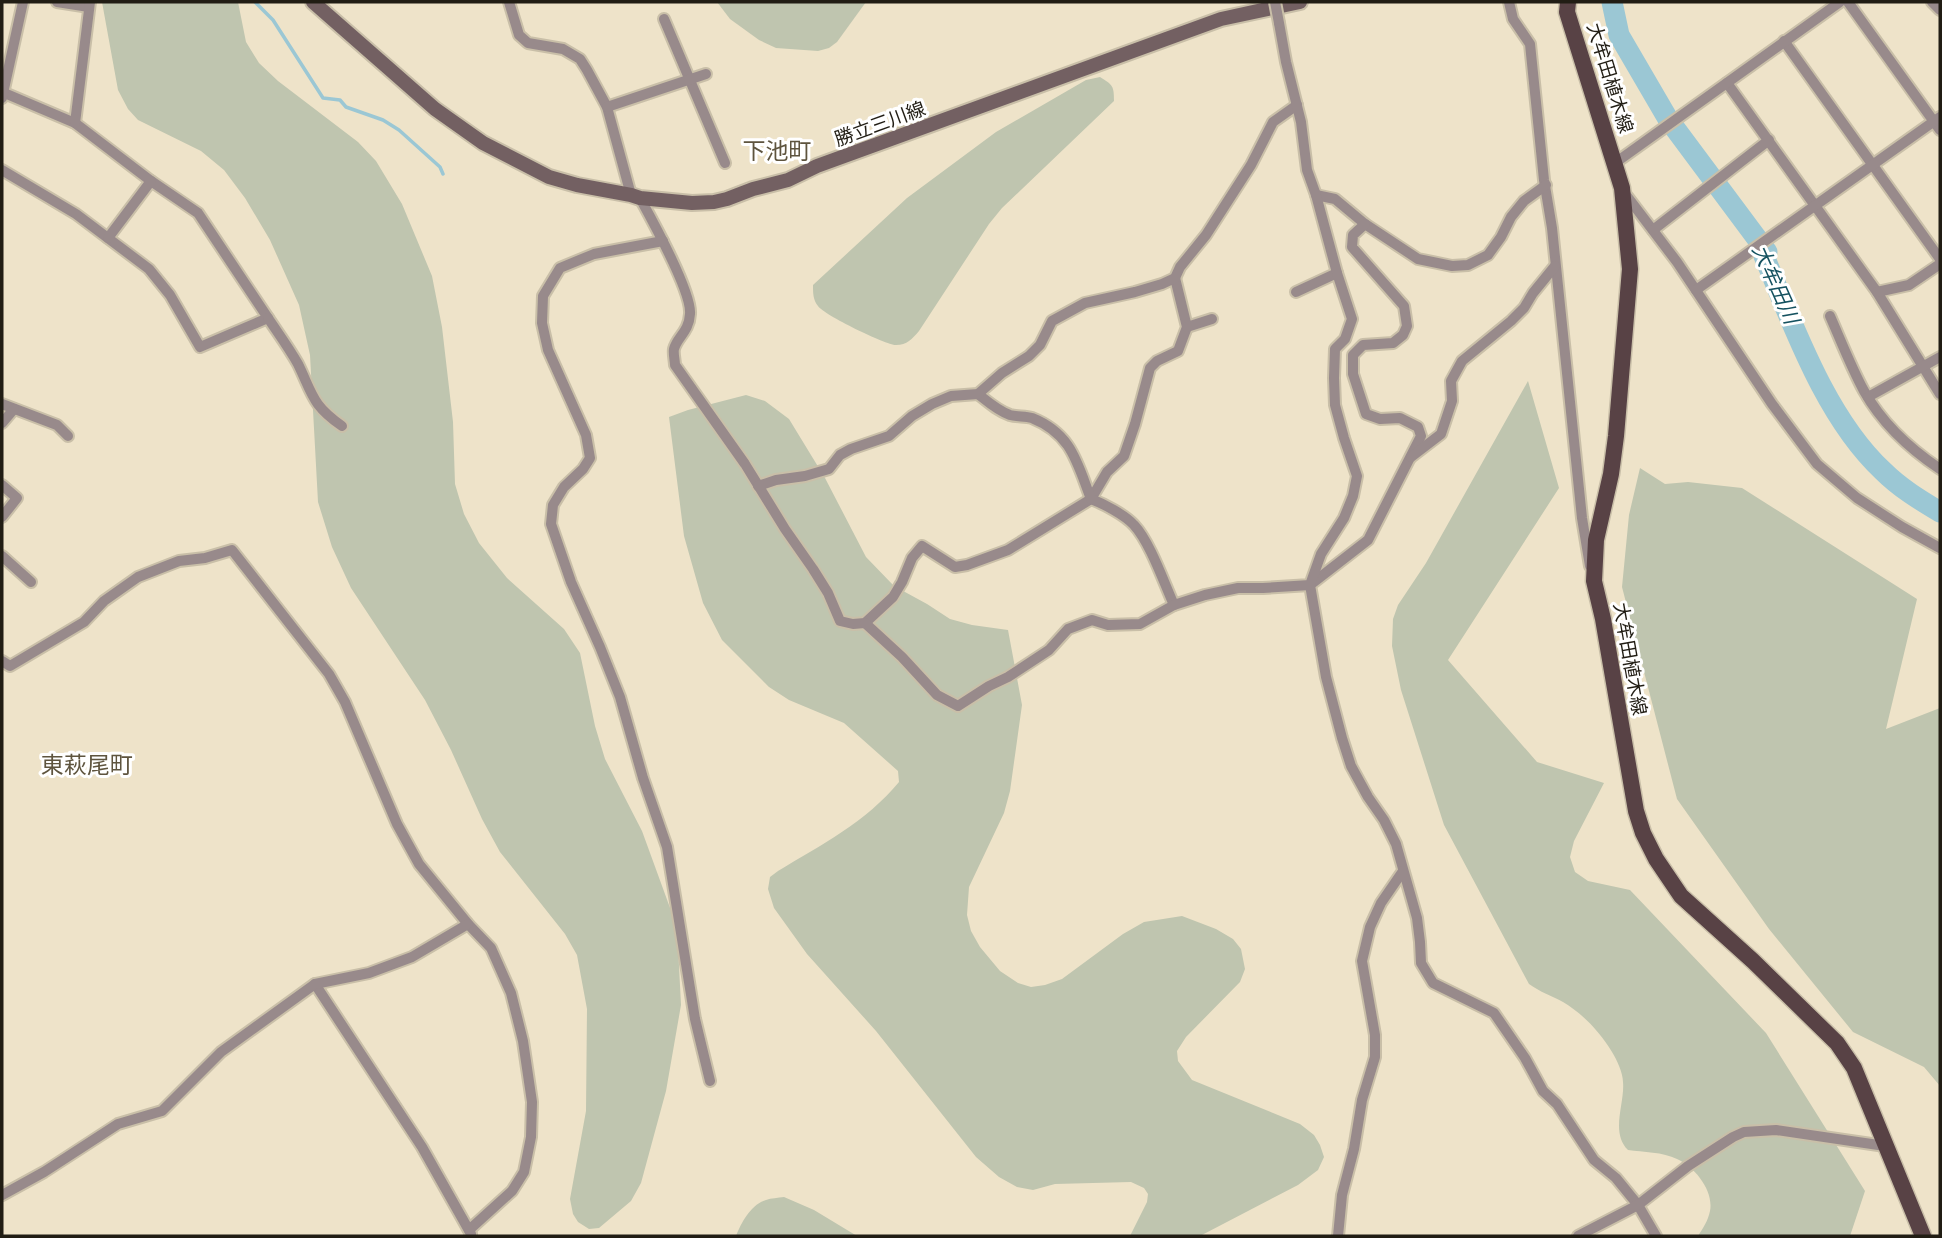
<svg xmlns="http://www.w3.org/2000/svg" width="1942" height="1238" font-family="Arial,'Noto Sans JP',sans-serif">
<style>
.green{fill:#bfc5af}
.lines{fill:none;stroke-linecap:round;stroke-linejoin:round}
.stream{stroke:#9bc7d4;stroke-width:3.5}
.river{stroke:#9bc7d4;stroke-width:21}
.street-casing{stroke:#c9bfa8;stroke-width:14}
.secondary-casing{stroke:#c9bfa8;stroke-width:18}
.primary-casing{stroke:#c9bfa8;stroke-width:19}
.street{stroke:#988a8b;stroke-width:10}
.secondary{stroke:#736062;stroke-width:14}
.primary{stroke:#584245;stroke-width:16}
.street-bridge-casing{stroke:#c9bfa8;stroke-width:14;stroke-linecap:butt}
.street-bridge{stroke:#988a8b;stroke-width:10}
.labels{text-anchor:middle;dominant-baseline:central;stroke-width:6;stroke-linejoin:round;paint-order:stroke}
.street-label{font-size:19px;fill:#211d14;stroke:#fff}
.water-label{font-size:21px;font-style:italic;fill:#155260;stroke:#fff}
.quarter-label{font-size:23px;fill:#5e543e;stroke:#fff}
</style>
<rect width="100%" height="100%" fill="#eee3c9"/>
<g class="green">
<polygon points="102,2 238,2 246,42 259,63 278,81 358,142 376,161 402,204 432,276 442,327 453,422 455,484 464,514 479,543 507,578 564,629 580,653 595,726 605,759 642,831 677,927 681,1005 666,1091 641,1183 631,1201 599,1228 589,1229 578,1222 573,1214 570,1199 586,1111 587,1009 577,955 565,934 500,852 482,819 451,750 425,700 351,588 332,547 318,502 310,355 299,305 270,240 245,198 224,170 201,151 138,120 128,109 118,90"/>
<polygon points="717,2 866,2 837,42 829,48 818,51 776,48 759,40 730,19"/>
<path d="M1100,77c13,8 14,9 14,24l-112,107 -13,16 -70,107c-7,8 -12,14 -23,14 -10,0 -72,-30 -78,-39 -5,-6 -5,-13 -5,-21l94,-87 89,-66 90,-52z"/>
<path d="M1528,381l31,107 -111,172 89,102 67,21 -30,58 -4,16 5,15 13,9 42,9 136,143 99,158 -15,45h-152c5,-8 10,-15 12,-25 4,-20 -15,-44 -33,-52 -14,-7 -34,-7 -49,-9 -18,-18 -3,-46 -5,-68 0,-9 -6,-22 -11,-30 -12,-20 -29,-38 -49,-50 -11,-6 -23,-10 -34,-18l-85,-159 -43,-135 -9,-44 1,-27 5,-14 28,-42z"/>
<path d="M746,395l19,6 24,18 36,59 41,79 28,29 33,18 23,15 22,6 36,5 14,75 -12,86 -6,22 -35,74 -2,28 4,16 9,16 20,24 18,12 13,4 14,-2 17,-6 61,-45 21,-12 38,-6 34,13 17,10 8,10 4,20 -5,13 -54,55 -9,14 1,10 14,19 108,44 14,11 6,10 4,12 -6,13 -20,15 -98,51h-70l17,-34 1,-8 -4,-6 -13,-6 -76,2 -22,6 -16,-3 -18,-10 -23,-20 -100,-126 -69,-77 -33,-46 -6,-19 2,-12 8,-6c43,-26 88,-49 121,-89l-1,-11 -54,-48 -55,-23 -20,-13 -47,-47 -19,-37 -19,-67 -15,-119 19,-7z"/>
<polygon points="1640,468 1665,484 1688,482 1742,488 1917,599 1886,729 1940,708 1940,1086 1924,1067 1853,1032 1769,929 1677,799 1622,587 1629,515"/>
<path d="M784,1197l30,13 43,26h-121c5,-13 15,-32 30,-36 5,-2 12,-2 18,-3z"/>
</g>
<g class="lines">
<polyline class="stream" points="255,2 273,20 323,98 340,100 346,107 383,120 399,130 440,167 443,174"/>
<path class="river" d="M1612,2l7,33 49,84 99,133 -3,4c30,71 62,162 119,215 17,17 37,29 57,41"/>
<defs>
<g id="street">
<polyline points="57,2 89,7"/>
<polyline points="509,2 519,35 528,43 563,49 580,59 587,70 607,107 631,195"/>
<polyline points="1509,2 1513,19 1530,44 1544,180 1552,228 1582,518 1590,566"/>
<polyline points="1848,2 1940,130"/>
<polyline points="1932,2 1940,10"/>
<polyline points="664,19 725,163"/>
<polyline points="1784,41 1940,259"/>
<polyline points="1727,83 1877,292 1940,394"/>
<polyline points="2,92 75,123 151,181 198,213 268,318 200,347 170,295 149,269 76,214 2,170"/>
<polyline points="2,98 23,2"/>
<polyline points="607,107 706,74"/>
<polyline points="75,123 90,2"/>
<polyline points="1615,163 1840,2"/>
<polyline points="1623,191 1677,262 1772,404 1817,464 1857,498 1902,527 1940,548"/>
<polyline points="1316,195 1335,199 1365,224 1418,259 1452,266 1468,265 1488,255 1501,237 1511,217 1524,201 1546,185"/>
<path d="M640,198c12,22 52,94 50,116 -1,18 -13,23 -16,35 -1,4 1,12 1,16l70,99 40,65 28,40 15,24 12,28 13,3 12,-1 28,-26 9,-15 10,-24 10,-12 33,21 12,-2 41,-15 83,-51 16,-27 17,-16 11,-32 15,-56 7,-7 21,-10 9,-24 -12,-49"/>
<polyline points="1365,224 1353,235 1352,247 1404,306 1407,326 1403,335 1393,343 1363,345 1353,355 1353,374 1366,414 1380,419 1400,418 1418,427 1421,436 1368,540 1310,585 1326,677 1342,738 1351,766 1368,797 1384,820 1396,844 1417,918 1420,942 1421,963 1433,983 1494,1013 1525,1058 1543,1091 1557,1104 1594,1160 1616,1178 1638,1205 1656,1236"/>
<polyline points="1653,230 1769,140"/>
<polyline points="108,238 151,181"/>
<polyline points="663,241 594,254 560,268 543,296 542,323 548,350 586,435 590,458 583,469 564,487 553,505 551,524 571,582 600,647 620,697 643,778 667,847 695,1019 710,1081"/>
<polyline points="1696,290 1940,117"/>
<polyline points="1296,292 1337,273"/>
<polyline points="1877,292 1909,285 1940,264"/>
<path d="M1830,316c11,25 21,51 34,75 18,32 46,58 76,78"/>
<path d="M268,318c10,15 21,30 30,46 15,31 14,41 44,62"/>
<polyline points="1187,327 1212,319"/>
<path d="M978,394c10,8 20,17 32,21 7,2 15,1 22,3 40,16 45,45 59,81 13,5 34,16 43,26 16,17 30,58 40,80"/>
<polyline points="1868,397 1940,357"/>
<polyline points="2,404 57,425 68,436"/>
<polyline points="2,423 14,409"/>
<polyline points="1411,457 1441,434 1452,401 1451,381 1462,361 1511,321 1524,308 1533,293 1555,266"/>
<polyline points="2,485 17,498 2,517"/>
<polyline points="758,486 776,480 805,476 829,469 840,455 851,449 889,436 912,416 932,404 951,396 978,394 1002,373 1029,356 1040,345 1052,321 1085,303 1135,292 1162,284 1175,278 1180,267 1206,235 1251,165 1273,122 1297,105"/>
<polyline points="2,556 31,582"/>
<polyline points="865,623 902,657 937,695 958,706 989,686 1008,677 1049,650 1068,629 1092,620 1108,625 1140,624 1174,605 1205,595 1238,588 1263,588 1310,585 1321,554 1344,518 1353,496 1357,476 1344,438 1335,405 1334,378 1335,349 1345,339 1352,319 1337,273 1316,195 1307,170 1301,122 1286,62 1279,23"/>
<polyline points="2,661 10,666 84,622 104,601 138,577 179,561 205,558 232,550 329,674 345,702 397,824 419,864 468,924 491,948 511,993 523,1041 532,1102 531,1137 524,1172 512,1191 469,1230"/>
<polyline points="315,984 422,1147 471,1234"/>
<polyline points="2,1195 44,1172 118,1124 162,1111 221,1052 315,984 369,973 412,957 468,924"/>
<polyline points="1338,1236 1342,1195 1354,1149 1362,1100 1375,1057 1375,1035 1362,961 1370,927 1381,903 1403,871"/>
<polyline points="1578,1236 1638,1205 1688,1166 1733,1137 1744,1132 1776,1130 1885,1146"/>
</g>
<polyline id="secondary" points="313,2 435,109 483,143 549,177 577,185 631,195 640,198 692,203 714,202 727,199 753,189 788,180 817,166 1221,19 1300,2"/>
<polyline id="primary" points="1568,2 1567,12 1622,188 1630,269 1616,436 1611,474 1596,540 1594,581 1603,619 1636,811 1643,833 1656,859 1681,896 1753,961 1837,1043 1854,1068 1923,1236"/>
</defs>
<use href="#street" class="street-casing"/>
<use href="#secondary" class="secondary-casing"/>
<use href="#primary" class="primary-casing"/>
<use href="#street" class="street"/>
<use href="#secondary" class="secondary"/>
<use href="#primary" class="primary"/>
<defs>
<polyline id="street-bridge" points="1275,2 1279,23"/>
</defs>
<use href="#street-bridge" class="street-bridge-casing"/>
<use href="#street-bridge" class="street-bridge"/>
</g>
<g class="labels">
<g class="street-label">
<text transform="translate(1610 78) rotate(73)">大牟田植木線</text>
<text transform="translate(880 124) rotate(-20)">勝立三川線</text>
<text transform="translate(1630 659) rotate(80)">大牟田植木線</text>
</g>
<g class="water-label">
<text transform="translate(1776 284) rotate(66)">大牟田川</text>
</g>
<g class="quarter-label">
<text x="777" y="151">下池町</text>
<text x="87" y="765">東萩尾町</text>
</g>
</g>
<rect width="1942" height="1238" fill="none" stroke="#211d14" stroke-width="7"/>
</svg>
